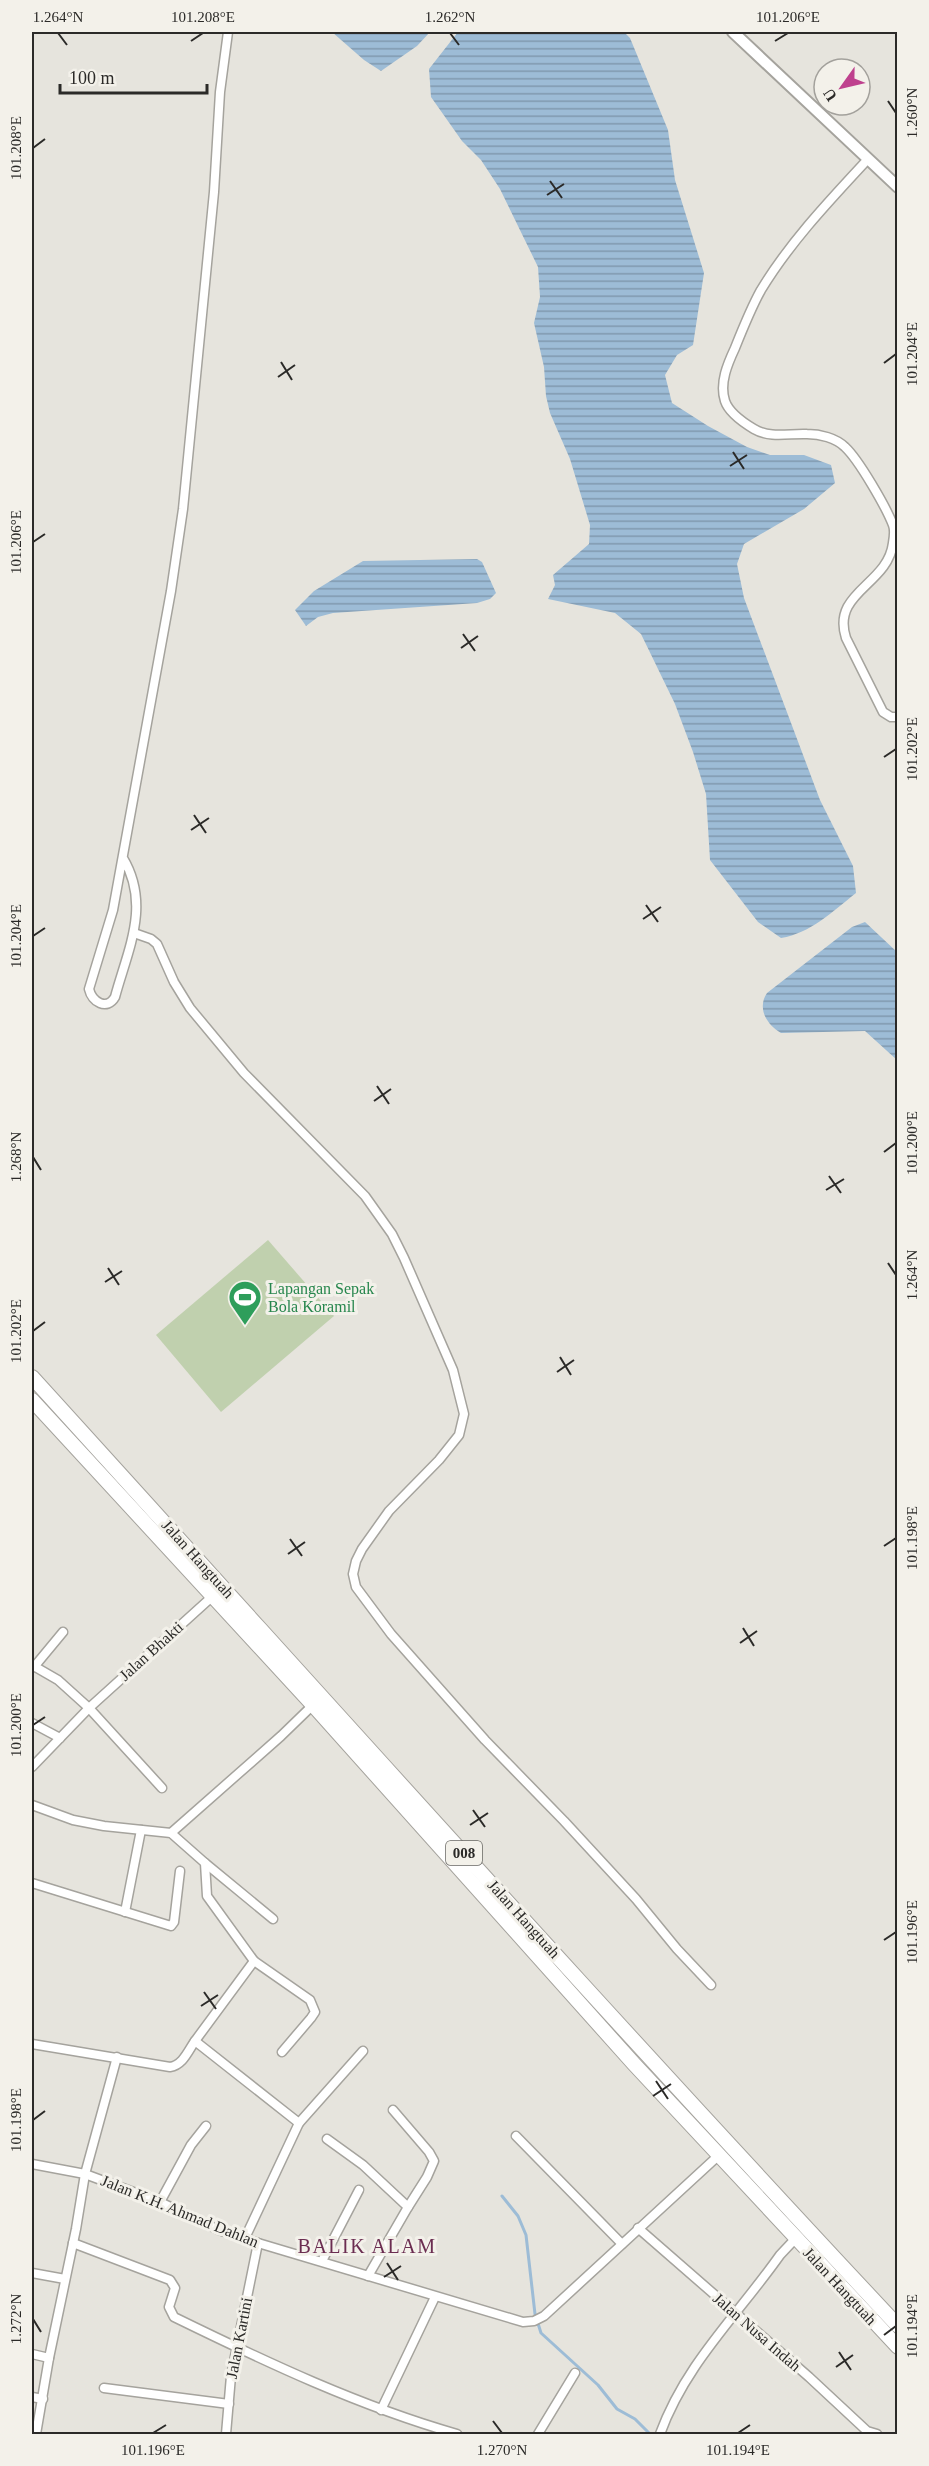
<svg xmlns="http://www.w3.org/2000/svg" width="929" height="2466" font-family="Georgia,serif">
<style>
.green{fill:#c0d0ae}
.water{fill:url(#water-rules)}
.lines{fill:none;stroke-linecap:round;stroke-linejoin:round}
.stream{stroke:#9dbcd6;stroke-width:3}
.minor-casing{stroke:#a5a39d;stroke-width:11}
.tertiary-casing{stroke:#a5a39d;stroke-width:14}
.trunk-casing{stroke:#a5a39d;stroke-width:16}
.minor{stroke:#fff;stroke-width:8}
.tertiary{stroke:#fff;stroke-width:10}
.trunk{stroke:#fff;stroke-width:14}
.ticks{fill:none;stroke:#2b2a28;stroke-width:2}
.labels{text-anchor:middle;dominant-baseline:central;stroke-width:6;stroke-linejoin:round;paint-order:stroke}
.shield{fill:#f3f1ea;stroke:#676662;stroke-width:1.5}
.shield-label{font-size:15px;font-weight:bold;fill:#2b2a28}
.leisure-label{font-size:16px;fill:#27864d;stroke:#f3f1ea;text-anchor:start}
.street-label{font-size:16px;fill:#2b2a28;stroke:#f3f1ea}
.quarter-label{font-size:20px;letter-spacing:1.5px;fill:#6b2d51;stroke:#f3f1ea}
.neatline{fill:none;stroke:#2b2a28;stroke-width:2}
.ticks-label{font-size:15px;text-anchor:middle;fill:#2b2a28}
</style>
<defs>
<pattern id="water-rules" width="6" height="5" patternUnits="userSpaceOnUse" patternTransform="scale(1.5)"><rect width="6" height="5" fill="#9dbcd6"/><path d="M0 2.5h6" fill="none" stroke="#8099ae"/></pattern>
</defs>
<rect width="100%" height="100%" fill="#e6e4dd"/>
<polygon class="green" points="268,1240 334,1316 221,1412 156,1335"/>
<g class="water">
<polygon points="332,32 430,32 417,46 381,71 364,60"/>
<path d="M458,32h166l6,6 38,92 7,50 29,93 -11,72 -16,10 -12,20 7,28 36,23 39,21 23,8h34l27,10 4,18 -31,26 -60,35 -7,20 7,34 76,202 33,66 3,27c-24,19 -45,40 -75,45l-23,-16 -48,-62 -4,-66 -13,-42 -18,-48 -34,-70 -26,-21 -67,-14 7,-14 -2,-10 36,-31 1,-19 -20,-66 -20,-46 -4,-17 -2,-29 -10,-44 6,-26 -2,-30 -38,-78 -19,-29 -19,-19 -31,-44 -2,-28z"/>
<polygon points="477,559 482,562 496,593 490,599 477,603 333,613 318,617 306,626 295,610 314,591 363,561"/>
<path d="M865,922l32,30v108l-32,-29 -84,2c-15,-9 -24,-25 -14,-40l85,-66z"/>
</g>
<g class="lines">
<polyline class="stream" points="502,2196 518,2216 526,2235 535,2314 541,2333 598,2385 617,2409 635,2419 650,2434"/>
<defs>
<g id="minor">
<path d="M868,159c-38,41 -78,83 -107,131 -10,18 -18,38 -26,58 -7,15 -16,35 -10,53 4,12 19,22 29,28 17,10 36,4 53,5 13,0 29,4 38,13 14,13 41,60 48,78 2,5 1,12 0,18 -5,42 -62,49 -47,95l37,74 8,5h7"/>
<path d="M123,858c28,47 5,91 -8,139 -8,14 -23,5 -26,-8l24,-79 58,-319 12,-82 31,-317 6,-100 8,-60"/>
<polyline points="134,933 151,939 157,944 174,982 190,1008 244,1073 365,1196 392,1234 404,1258 453,1370 464,1414 459,1435 439,1460 389,1511 362,1549 356,1561 353,1574 356,1587 391,1634 485,1740 564,1821 636,1899 677,1949 711,1985"/>
<polyline points="32,1665 58,1680 89,1708 162,1788"/>
<polyline points="34,1667 63,1632"/>
<polyline points="32,1723 60,1738"/>
<polyline points="32,1767 89,1708 214,1595"/>
<polyline points="32,1805 73,1820 104,1826 171,1833 205,1863 207,1896 254,1961"/>
<polyline points="171,1833 281,1736 313,1705"/>
<polyline points="205,1863 273,1919"/>
<polyline points="32,1883 171,1926 174,1922 180,1871"/>
<polyline points="125,1912 141,1830"/>
<polyline points="195,2041 254,1961 310,2000 315,2012 311,2018 282,2052"/>
<path d="M32,2044l138,23c13,-2 18,-16 25,-26l104,82"/>
<polyline points="393,2110 429,2152 434,2161 427,2177 408,2207"/>
<polyline points="516,2136 622,2244"/>
<polyline points="327,2139 363,2165 408,2207 368,2276"/>
<polyline points="32,2164 85,2174 160,2202 219,2230 258,2243 523,2322 534,2321 544,2316 718,2156"/>
<polyline points="160,2202 191,2145 206,2126"/>
<polyline points="638,2228 809,2377 867,2431 877,2434"/>
<polyline points="245,2238 299,2123 363,2051"/>
<path d="M73,2243l97,37 5,8 -6,19 5,10c92,45 185,89 283,117"/>
<polyline points="322,2261 359,2190"/>
<polyline points="32,2273 65,2279"/>
<polyline points="32,2354 49,2358"/>
<polyline points="104,2388 229,2404"/>
<polyline points="32,2397 43,2399"/>
<polyline points="381,2410 435,2297"/>
<polyline points="36,2434 49,2358 76,2229 85,2174 117,2057"/>
<polyline points="226,2434 231,2376 258,2243"/>
<polyline points="538,2434 575,2373"/>
<path d="M660,2434c26,-71 77,-118 120,-179l16,-17"/>
</g>
<polyline id="tertiary" points="733,32 898,187"/>
<g id="trunk">
<path d="M32,1377c288,317 573,636 866,949"/>
<polyline points="32,1400 313,1705 634,2064 898,2347"/>
</g>
</defs>
<use href="#minor" class="minor-casing"/>
<use href="#tertiary" class="tertiary-casing"/>
<use href="#trunk" class="trunk-casing"/>
<use href="#minor" class="minor"/>
<use href="#tertiary" class="tertiary"/>
<use href="#trunk" class="trunk"/>
</g>
<path class="ticks" d="M58,33l9,12M450,33l9,12M191,41l12,-8M775,41l13,-8M888,101l8,12M33,148l12,-9M550,181l12,17M547,195l17,-11M281,362l11,18M884,363l12,-9M278,377l17,-12M733,452l11,17M730,466l17,-11M33,542l12,-8M463,634l12,17M461,648l17,-12M884,757l12,-8M194,815l12,18M191,830l18,-12M646,905l12,17M643,919l18,-12M33,936l12,-8M377,1086l12,18M374,1101l17,-12M884,1152l12,-9M33,1157l8,13M829,1176l12,17M826,1190l18,-11M888,1263l8,12M108,1268l11,17M105,1282l17,-11M33,1331l12,-9M560,1357l11,18M557,1372l17,-12M290,1539l12,17M884,1546l12,-8M288,1554l17,-12M743,1628l11,18M740,1643l17,-12M33,1725l12,-8M473,1810l12,17M470,1825l18,-12M884,1940l12,-8M204,1992l12,17M201,2006l17,-11M656,2081l12,18M653,2096l18,-12M33,2120l12,-9M387,2263l11,17M384,2277l17,-11M33,2319l8,13M884,2335l12,-9M839,2352l12,18M836,2367l17,-12M493,2421l9,12M153,2433l13,-8M738,2433l12,-8"/>
<defs>
<symbol id="stadium-pin" viewBox="-11 -11 22 30"><path d="M0 17L-7.5 6A9.5 9.5 0 1 1 7.5 6Z" fill="#2e9e5b" stroke="#f3f1ea"/><path d="M0-5a6.5 5 0 1 0 0 10a6.5 5 0 1 0 0-10ZM-3.5-1.8h7v3.6h-7Z" fill="#fff"/></symbol>
</defs>
<g fill-rule="evenodd">
<use href="#stadium-pin" x="226" y="1278" width="38" height="52"/>
</g>
<g class="labels">
<rect class="shield" x="446" y="1841" width="36" height="24" rx="4.5"/>
<g class="shield-label">
<text x="464" y="1853">008</text>
</g>
<g class="leisure-label">
<text x="268" y="1288">Lapangan Sepak<tspan x="268" dy="18">Bola Koramil</tspan></text>
</g>
<g class="street-label">
<text transform="translate(198 1559) rotate(48)">Jalan Hangtuah</text>
<text transform="translate(151 1651) rotate(-42)">Jalan Bhakti</text>
<text transform="translate(524 1919) rotate(48)">Jalan Hangtuah</text>
<text transform="translate(180 2211) rotate(22)">Jalan K.H. Ahmad Dahlan</text>
<text transform="translate(840 2286) rotate(47)">Jalan Hangtuah</text>
<text transform="translate(757 2332) rotate(41)">Jalan Nusa Indah</text>
<text transform="translate(239 2338) rotate(-79)">Jalan Kartini</text>
</g>
<g class="quarter-label">
<text x="367" y="2246">BALIK ALAM</text>
</g>
</g>
<rect width="929" height="2466" fill="none" stroke="#f3f1ea" stroke-width="66"/>
<g transform="translate(842 87) rotate(236)"><circle r="28" fill="#f3f1ea" stroke="#a3a19c" stroke-width="1.5"/>
<path d="M0-4.5L10 22L0 15L-10 22Z" fill="#be418e"/>
<text y="-9" font-size="16" font-weight="bold" text-anchor="middle" fill="#2b2a28">U</text>
</g>
<path d="M60 84v9h147v-9" fill="none" stroke="#2b2a28" stroke-width="3"/>
<text x="69" y="84" font-size="18" fill="#2b2a28" stroke="#f3f1ea" stroke-width="4.5" paint-order="stroke">100 m</text>
<rect x="33" y="33" width="863" height="2400" class="neatline"/>
<g class="ticks-label">
<text x="58" y="22">1.264°N</text>
<text x="203" y="22">101.208°E</text>
<text x="450" y="22">1.262°N</text>
<text x="788" y="22">101.206°E</text>
<text transform="translate(912 113) rotate(-90)" y="5">1.260°N</text>
<text transform="translate(16 148) rotate(-90)" y="5">101.208°E</text>
<text transform="translate(912 354) rotate(-90)" y="5">101.204°E</text>
<text transform="translate(16 542) rotate(-90)" y="5">101.206°E</text>
<text transform="translate(912 749) rotate(-90)" y="5">101.202°E</text>
<text transform="translate(16 936) rotate(-90)" y="5">101.204°E</text>
<text transform="translate(912 1143) rotate(-90)" y="5">101.200°E</text>
<text transform="translate(16 1157) rotate(-90)" y="5">1.268°N</text>
<text transform="translate(912 1275) rotate(-90)" y="5">1.264°N</text>
<text transform="translate(16 1331) rotate(-90)" y="5">101.202°E</text>
<text transform="translate(912 1538) rotate(-90)" y="5">101.198°E</text>
<text transform="translate(16 1725) rotate(-90)" y="5">101.200°E</text>
<text transform="translate(912 1932) rotate(-90)" y="5">101.196°E</text>
<text transform="translate(16 2120) rotate(-90)" y="5">101.198°E</text>
<text transform="translate(16 2319) rotate(-90)" y="5">1.272°N</text>
<text transform="translate(912 2326) rotate(-90)" y="5">101.194°E</text>
<text x="153" y="2455">101.196°E</text>
<text x="502" y="2455">1.270°N</text>
<text x="738" y="2455">101.194°E</text>
</g>
</svg>
